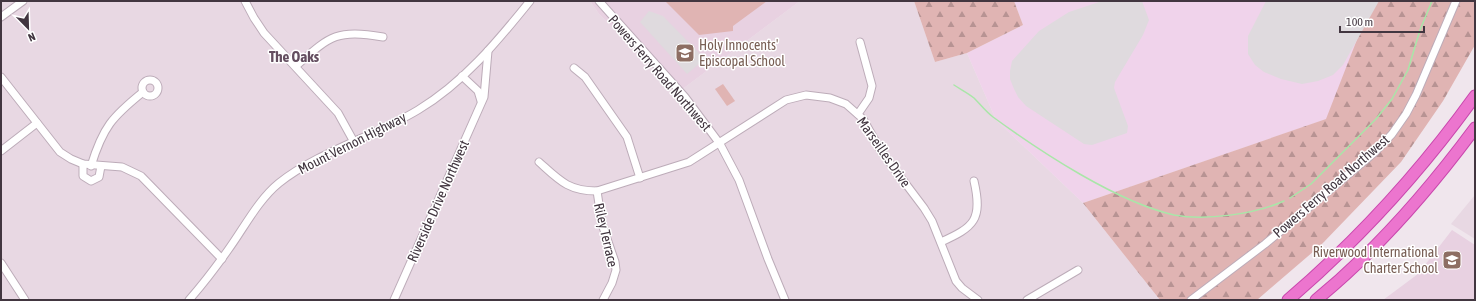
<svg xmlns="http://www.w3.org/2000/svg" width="1476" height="301" font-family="'Asap Condensed',sans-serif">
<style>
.residential{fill:#e8d8e3}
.commercial{fill:#f0d3eb}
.education{fill:#e8d1e1}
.grass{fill:#e0b4b3}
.forest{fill:url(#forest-firs)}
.parking{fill:#dfdade}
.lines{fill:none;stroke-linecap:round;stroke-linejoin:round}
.stream{stroke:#a9e6a8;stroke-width:1.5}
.minor-casing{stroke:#bdacb9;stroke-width:9}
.highway-casing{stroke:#c947ad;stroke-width:13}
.minor{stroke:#fff;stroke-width:7}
.highway{stroke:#ec75ce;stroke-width:11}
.labels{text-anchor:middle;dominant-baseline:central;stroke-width:3;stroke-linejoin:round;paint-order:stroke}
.education-label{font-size:14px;fill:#785e54;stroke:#fff;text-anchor:start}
.street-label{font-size:14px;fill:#423640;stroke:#fff}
.neighbourhood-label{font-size:15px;font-weight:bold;fill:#644e60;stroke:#fff}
</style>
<defs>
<pattern id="forest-firs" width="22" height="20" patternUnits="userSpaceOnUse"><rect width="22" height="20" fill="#e0b4b3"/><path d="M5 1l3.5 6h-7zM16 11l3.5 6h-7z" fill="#b79393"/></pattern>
</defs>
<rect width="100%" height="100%" fill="#f0e6ed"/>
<g class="residential">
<polygon points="1,1 590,1 599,14 680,91 800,1 914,1 935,62 967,53 996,120 1083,203 1160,300 1,300"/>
<polygon points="1475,195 1475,239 1451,224"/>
</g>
<polygon class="commercial" points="1014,1 1372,1 1327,119 1083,203 996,120 967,53 1023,25"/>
<g class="education">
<polygon points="590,1 800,1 680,91 599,14"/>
<polygon points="1452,230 1475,245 1475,300 1383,300 1418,274"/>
</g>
<g class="grass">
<polygon points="665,1 767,1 733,26 733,31 699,35"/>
<polygon points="723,84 735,101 727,106 715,89"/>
</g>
<g class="forest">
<polygon points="914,1 1014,1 1023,25 967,53 935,62"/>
<polygon points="1372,1 1475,1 1475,45 1443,101 1401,162 1321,245 1257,300 1160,300 1083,203 1326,119"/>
</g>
<g class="parking">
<polygon points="1102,1 1142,1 1149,20 1143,35 1115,82 1114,88 1128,126 1127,133 1092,145 1084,144 1026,106 1018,97 1014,89 1010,79 1010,71 1012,61 1039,31 1069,12"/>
<polygon points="1266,1 1379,1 1343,65 1333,75 1318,81 1302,84 1281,79 1264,72 1255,65 1248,54 1248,36"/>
<polygon points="649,11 663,16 705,59 687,74 640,22"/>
</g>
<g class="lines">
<g class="stream">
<path d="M954,85c6,4 14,8 20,13 6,6 12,14 19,19 48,35 124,85 181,98 32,6 81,-1 110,-14"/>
<polyline points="1290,198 1311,184 1376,119 1392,99 1408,70 1420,30 1432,1"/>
</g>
<defs>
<g id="minor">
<polyline points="245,1 254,18 264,33 338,113 354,142"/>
<polyline points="599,1 685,97 720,144 739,180 768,259 785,300"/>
<polyline points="1,17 23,1"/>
<path d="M296,66c34,-30 40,-37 87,-29"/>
<polyline points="574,68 585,77 627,137 640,178"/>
<polyline points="462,76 478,91 481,101"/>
<polyline points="1,77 60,152 71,159 83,164 122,167 141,176 222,259"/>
<circle cx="150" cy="88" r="8"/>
<polyline points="858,114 869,98 872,86 860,42"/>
<polyline points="1,151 37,123"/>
<path d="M539,162c20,18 29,29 58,29l92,-29 97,-62 20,-5 24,3 16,6 17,15 18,32 43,57 8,13 24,60 6,7 16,12"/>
<polyline points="83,164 83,176 91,181 99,177 101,166"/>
<path d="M91,166c12,-39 21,-49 52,-74"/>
<polyline points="597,191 602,224 615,262 616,270 612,283 603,300"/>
<path d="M941,242c33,-15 42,-22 33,-61"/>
<polyline points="1,263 25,300"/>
<path d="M189,300c14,-16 27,-33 39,-50 16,-22 30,-50 51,-67 39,-31 96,-47 139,-73 45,-27 79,-68 112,-109"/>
<polyline points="394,300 484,97 488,51"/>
<polyline points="1027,300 1078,270"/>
<polyline points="1191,300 1265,244 1375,152 1392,134 1406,114 1416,95 1456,1"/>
</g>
<g id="highway">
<path d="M1288,300c70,-60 133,-129 187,-204"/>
<path d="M1316,300c60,-49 113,-110 159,-172"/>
</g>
</defs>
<use href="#minor" class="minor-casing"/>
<use href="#highway" class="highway-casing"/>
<use href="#minor" class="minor"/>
<use href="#highway" class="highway"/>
</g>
<defs>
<symbol id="school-square" viewBox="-11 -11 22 22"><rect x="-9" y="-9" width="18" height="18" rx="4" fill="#8d6e63" stroke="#fff"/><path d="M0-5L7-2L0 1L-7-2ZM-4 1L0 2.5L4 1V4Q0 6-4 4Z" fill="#fff"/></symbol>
</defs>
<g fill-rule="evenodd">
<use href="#school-square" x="674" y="42" width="22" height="22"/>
<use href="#school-square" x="1441" y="249" width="22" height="22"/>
</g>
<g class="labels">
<g class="education-label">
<text x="699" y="45">Holy Innocents'<tspan x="699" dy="16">Episcopal School</tspan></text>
<text x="1438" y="252" text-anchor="end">Riverwood International<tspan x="1438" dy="16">Charter School</tspan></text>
</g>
<g class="street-label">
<text transform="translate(660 73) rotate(49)">Powers Ferry Road Northwest</text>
<text transform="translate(352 143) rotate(-27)">Mount Vernon Highway</text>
<text transform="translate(884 152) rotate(55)">Marseilles Drive</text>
<text transform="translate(1331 186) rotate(-41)">Powers Ferry Road Northwest</text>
<text transform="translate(438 201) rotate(-66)">Riverside Drive Northwest</text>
<text transform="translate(606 235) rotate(77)">Riley Terrace</text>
</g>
<g class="neighbourhood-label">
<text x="294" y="56">The Oaks</text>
</g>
</g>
<rect width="1476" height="301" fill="none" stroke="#423640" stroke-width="4"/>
<g transform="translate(28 28) rotate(157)" stroke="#ffffff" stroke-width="3" paint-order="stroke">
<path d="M0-3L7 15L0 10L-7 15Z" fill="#423640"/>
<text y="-6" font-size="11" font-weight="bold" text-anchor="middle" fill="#423640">N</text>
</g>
<path d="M1340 26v6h84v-6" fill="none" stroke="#423640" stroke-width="2"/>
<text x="1346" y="26" font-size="12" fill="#423640" stroke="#ffffff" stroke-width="3" paint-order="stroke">100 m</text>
</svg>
